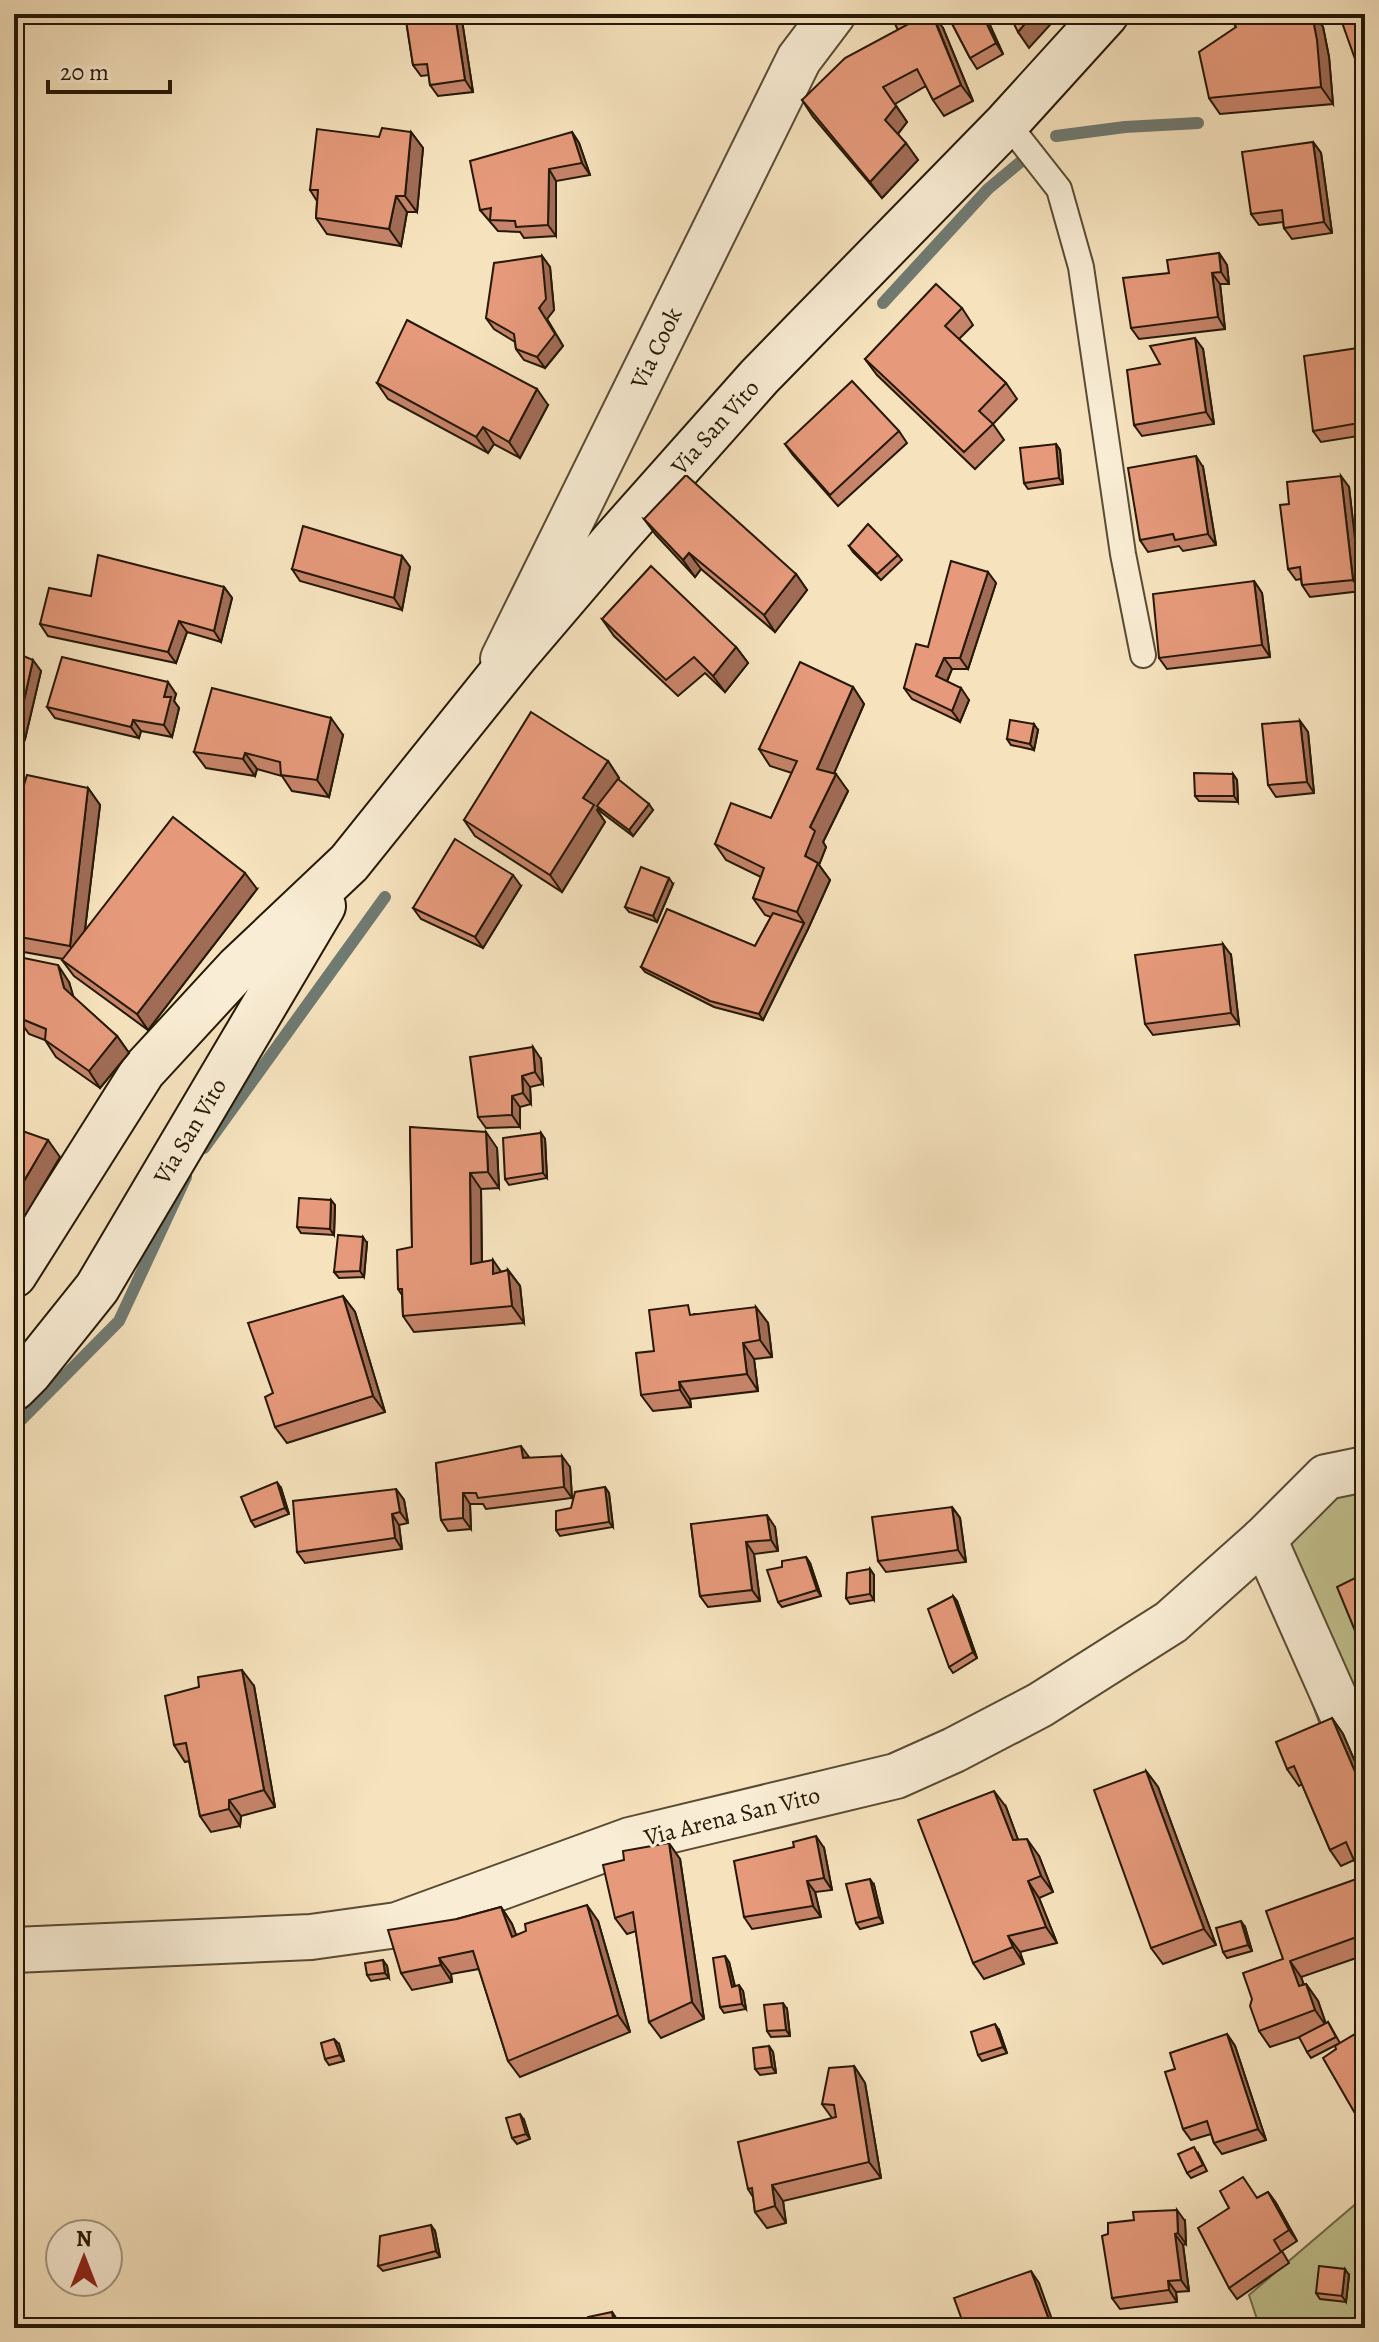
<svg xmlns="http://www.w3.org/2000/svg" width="1379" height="2342" font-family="Alegreya,serif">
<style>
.green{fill:#c1c28e;stroke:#736d4a;stroke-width:2}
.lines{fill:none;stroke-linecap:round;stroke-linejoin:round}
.stream{stroke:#6f7a72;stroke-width:12}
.lane-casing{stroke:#594b33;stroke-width:28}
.street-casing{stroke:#594b33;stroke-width:48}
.secondary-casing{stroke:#251805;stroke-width:48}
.lane{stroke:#f9edd5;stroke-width:24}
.street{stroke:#f9edd5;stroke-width:44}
.secondary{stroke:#f9edd5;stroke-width:44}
.wall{fill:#c6846a;stroke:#251805;stroke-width:2}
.shaded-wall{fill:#a16c56;stroke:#251805;stroke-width:2}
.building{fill:#e69a7b;stroke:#251805;stroke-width:2}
.labels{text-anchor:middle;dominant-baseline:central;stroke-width:6;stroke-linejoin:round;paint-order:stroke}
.street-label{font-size:24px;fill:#251805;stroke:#f9edd5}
</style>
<rect width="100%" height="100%" fill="#f6e3be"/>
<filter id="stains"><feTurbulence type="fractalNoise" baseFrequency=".0025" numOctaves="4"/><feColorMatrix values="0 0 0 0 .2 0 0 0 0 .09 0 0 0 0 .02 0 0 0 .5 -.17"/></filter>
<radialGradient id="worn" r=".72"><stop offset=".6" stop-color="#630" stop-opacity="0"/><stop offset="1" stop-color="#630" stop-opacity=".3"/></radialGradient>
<g class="green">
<polygon points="1365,1458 1365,1782 1326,1741 1266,1578 1289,1507"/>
<polygon points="1365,2196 1365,2328 1260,2328 1249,2295"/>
</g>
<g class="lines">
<g class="stream">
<polyline points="1056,136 1125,127 1198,123"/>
<polyline points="883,303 988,189 1024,159"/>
<polyline points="204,1148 385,897"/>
<polyline points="14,1427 119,1321 186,1177"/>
</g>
<defs>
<polyline id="lane" points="1007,123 1059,189 1081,267 1123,554 1143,655"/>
<g id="street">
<polyline points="503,659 799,59 833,14"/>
<polyline points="1264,1539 1365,1766"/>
<polyline points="14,1950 311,1937 397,1925 630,1840 896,1776 954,1750 1040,1705 1171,1622 1264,1539 1326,1477 1365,1469"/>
</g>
<g id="secondary">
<polyline points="14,1275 143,1071 238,968 349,863 516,655 615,539 759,377 1007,123 1106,14"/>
<polyline points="14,1388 29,1373 97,1288 323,906"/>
</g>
</defs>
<use href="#lane" class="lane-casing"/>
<use href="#street" class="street-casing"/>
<use href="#secondary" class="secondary-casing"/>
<use href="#lane" class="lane"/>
<use href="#street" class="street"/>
<use href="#secondary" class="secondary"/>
</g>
<g class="wall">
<polygon points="405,14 461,14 473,92 438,96 430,85 429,75 421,76 413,65"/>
<polygon points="947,14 985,14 1003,54 977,69 970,58"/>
<polygon points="1228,14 1314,14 1323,27 1329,57 1333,104 1220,114 1209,98 1236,27"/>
<polygon points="943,28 973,101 944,116 933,100 926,86 895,104 907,122 898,134 918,160 882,198 813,117 802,100"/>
<polygon points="411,132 423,148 417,212 407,212 401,246 327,234 316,218 317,201 310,190 379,137"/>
<polygon points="572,132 579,143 590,175 556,181 556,236 524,238 520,232 498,231 480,210"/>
<polygon points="1313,142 1321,153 1332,233 1292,239 1284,228 1283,222 1259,225 1251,214"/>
<polygon points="1219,253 1227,265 1229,284 1220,284 1225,329 1139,339 1131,328 1169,273"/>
<polygon points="542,256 550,267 554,310 547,319 563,346 545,368 524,360 516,349 515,342 494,329 486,318"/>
<polygon points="962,308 973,325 959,339 1006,383 1017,399 993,424 1004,440 975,469 877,375 865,359"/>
<polygon points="1203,349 1214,424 1142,436 1134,425 1160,364"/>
<polygon points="1365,358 1365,435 1321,442 1313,431"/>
<polygon points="377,383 548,405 520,458 494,444 488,453 388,399"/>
<polygon points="899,431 907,443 838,506 793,455 785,444"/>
<polygon points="1056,444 1060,450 1063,484 1028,489 1024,483"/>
<polygon points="1203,467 1216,545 1183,551 1179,546 1148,552 1140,540"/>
<polygon points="1349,487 1361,591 1310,597 1302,585 1301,579 1296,580 1288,569 1289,504"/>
<polygon points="644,519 796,574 807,590 775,632 701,569 695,577 656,535"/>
<polygon points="849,546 898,555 902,560 881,580 853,552"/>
<polygon points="402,556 410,567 402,610 300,581 292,569"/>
<polygon points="1254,581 1262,593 1270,657 1167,669 1159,658"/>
<polygon points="996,583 968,669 952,669 947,682 969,700 960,722 912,699 904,688 928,647"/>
<polygon points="224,587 232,598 221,642 187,632 176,663 48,636 40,624 91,596"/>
<polygon points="602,619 736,647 748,663 725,692 705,673 678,696 614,636"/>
<polygon points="14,652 41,671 25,739 14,737"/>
<polygon points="853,687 864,704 834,773 848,791 823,842 826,847 819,865 830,880 808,929 763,1020 714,1007 645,972 641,967 755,946 771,917 765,915 753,898 761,877 726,860 715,844 771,818 792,773 770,766 759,749"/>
<polygon points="176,694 174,701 179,708 172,737 141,731 139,738 55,718 47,707"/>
<polygon points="1300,721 1308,732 1314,793 1276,797 1268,785"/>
<polygon points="1038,730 1034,750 1011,745 1007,739"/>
<polygon points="343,735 329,797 292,791 282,776 257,769 255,776 206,768 194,752"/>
<polygon points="608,761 619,778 617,781 653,810 633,836 601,812 598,808 597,810 605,822 562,892 475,836 464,820"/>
<polygon points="1233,774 1237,780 1238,802 1199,801 1195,796"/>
<polygon points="88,788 100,805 85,930 257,889 148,1030 74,976 62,960 63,959 18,951 16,948 15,956 69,982 73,997 117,1036 129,1053 100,1088 56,1057 45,1040 29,1034 17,1017 17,1015 14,1014 14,878 19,840 14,832 14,818"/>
<polygon points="673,884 657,922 629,912 625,907"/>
<polygon points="521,886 483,948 421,919 413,908"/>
<polygon points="1231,955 1239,1024 1153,1035 1145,1024"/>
<polygon points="541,1059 543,1084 530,1087 531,1104 520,1107 520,1127 486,1128 478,1117"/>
<polygon points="410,1127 497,1148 499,1188 481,1189 482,1262 501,1272 508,1270 520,1286 524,1323 414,1332 403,1316 402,1295 398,1289 412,1247"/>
<polygon points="541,1133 545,1139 547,1178 509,1185 505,1179"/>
<polygon points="331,1200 335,1205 334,1235 301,1233 297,1227"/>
<polygon points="367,1243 364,1277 339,1278 334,1272"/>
<polygon points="343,1296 355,1312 385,1412 287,1443 275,1427"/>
<polygon points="694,1314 768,1323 772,1357 754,1359 758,1391 690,1399 691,1407 653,1411 641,1395 654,1351"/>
<polygon points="529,1458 570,1467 572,1498 486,1509 483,1504 470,1504 471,1529 448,1531 441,1520 436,1463"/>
<polygon points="605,1487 609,1493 613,1527 560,1536 556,1530 571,1508"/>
<polygon points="281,1488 289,1514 255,1527 251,1521"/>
<polygon points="396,1489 404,1500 408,1523 399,1525 402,1549 305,1563 297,1552"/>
<polygon points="952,1507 960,1518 966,1562 886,1572 878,1561"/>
<polygon points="691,1524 775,1527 778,1551 754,1554 760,1601 708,1607 700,1596"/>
<polygon points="806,1557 810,1563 821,1596 782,1607 778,1602 782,1567"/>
<polygon points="870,1569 874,1575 874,1600 850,1604 846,1598"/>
<polygon points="953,1596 957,1601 977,1658 953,1673 949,1667"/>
<polygon points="254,1686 275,1807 241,1816 240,1826 211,1832 200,1816 189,1761 185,1762 174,1745"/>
<polygon points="1332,1718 1343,1734 1365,1785 1365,1955 1301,1977 1304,1985 1306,1984 1318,2001 1326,2024 1328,2022 1340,2043 1311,2058 1307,2052 1303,2036 1270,2047 1259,2031 1283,1959 1364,1876 1354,1860 1341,1866 1330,1850 1302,1784 1299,1786 1287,1769"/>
<polygon points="1146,1771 1158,1787 1216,1945 1163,1964 1151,1948"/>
<polygon points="1006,1807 1018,1840 1039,1856 1053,1892 1039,1898 1057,1943 1020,1952 1024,1964 984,1979 973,1963"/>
<polygon points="824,1848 832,1890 815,1892 821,1917 752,1929 744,1917"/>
<polygon points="680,1859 704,2019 661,2038 649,2022 636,1931 627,1934 615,1918 624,1860"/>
<polygon points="874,1885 883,1923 860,1929 856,1923"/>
<polygon points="501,1907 512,1924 516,1935 598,1921 630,2032 520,2077 508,2061 479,1969 451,1974 452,1982 412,1990 401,1973 457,1919"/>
<polygon points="1245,1927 1252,1951 1227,1958 1223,1952"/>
<polygon points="729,1962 735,1986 743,1991 746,2009 724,2013 720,2007"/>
<polygon points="387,1966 389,1978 371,1981 367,1975"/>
<polygon points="787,2009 790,2036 771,2037 767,2031"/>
<polygon points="1365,2028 1365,2129 1360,2122"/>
<polygon points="999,2030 1007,2053 982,2061 978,2055"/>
<polygon points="1227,2034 1235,2046 1266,2140 1222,2154 1214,2143 1211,2134 1191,2140 1183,2129 1175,2069"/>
<polygon points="339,2044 344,2061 329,2065 325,2059"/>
<polygon points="769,2046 773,2052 776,2073 760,2075 755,2069"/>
<polygon points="854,2066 865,2083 881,2178 783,2201 786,2223 767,2228 755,2212 753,2197 748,2189 832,2118 822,2104"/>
<polygon points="524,2120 530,2139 517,2144 512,2138"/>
<polygon points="1198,2153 1207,2171 1191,2178 1187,2173"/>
<polygon points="1268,2192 1276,2203 1297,2241 1282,2251 1289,2263 1237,2299 1229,2288 1229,2208 1257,2198"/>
<polygon points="1185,2221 1186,2244 1183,2245 1189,2291 1176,2292 1177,2302 1120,2309 1112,2298"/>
<polygon points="435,2231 440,2257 383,2271 378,2266"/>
<polygon points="1349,2275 1346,2302 1320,2299 1316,2293"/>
<polygon points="612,2312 616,2318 617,2328 590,2328"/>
</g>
<g class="shaded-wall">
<polygon points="455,14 461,14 473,92 465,80"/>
<polygon points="933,14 943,28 973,101 961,85"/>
<polygon points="982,14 985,14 1003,54 996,43"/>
<polygon points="1033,14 1060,14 1029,48 1018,32"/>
<polygon points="1312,14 1314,14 1323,27 1329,57 1333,104 1321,87"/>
<polygon points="896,106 907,122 896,136 885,120"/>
<polygon points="411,132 423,148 417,212 405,196"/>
<polygon points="572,132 579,143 590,175 582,163"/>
<polygon points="1313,142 1321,153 1332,233 1324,222"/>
<polygon points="906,143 918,160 882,198 870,182"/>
<polygon points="549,169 556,181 556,236 548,225"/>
<polygon points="396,196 407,212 401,246 389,229"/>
<polygon points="1219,253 1227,265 1229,284 1221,272"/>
<polygon points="542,256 550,267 554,310 547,319 563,346 545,368 537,357"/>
<polygon points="1212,273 1220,284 1225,329 1218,317"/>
<polygon points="1195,338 1203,349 1214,424 1206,412"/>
<polygon points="1358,348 1365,358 1365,406"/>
<polygon points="537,389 548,405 520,458 509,442"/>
<polygon points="483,427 494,444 488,453 476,437"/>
<polygon points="1056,444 1060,450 1063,484 1059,478"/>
<polygon points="1196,456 1203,467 1216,545 1208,534"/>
<polygon points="1341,476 1349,487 1361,591 1353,580"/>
<polygon points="689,553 701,569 695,577 683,560"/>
<polygon points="402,556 410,567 402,610 394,598"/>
<polygon points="988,572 996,583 968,669 960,658"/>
<polygon points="796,574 807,590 775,632 764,615"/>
<polygon points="1254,581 1262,593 1270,657 1262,645"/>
<polygon points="224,587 232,598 221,642 214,631"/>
<polygon points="179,621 187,632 176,663 168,652"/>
<polygon points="736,647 748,663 725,692 713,676"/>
<polygon points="944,658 952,669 944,688 936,676"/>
<polygon points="33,660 41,671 25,739 18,727"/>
<polygon points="168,682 176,694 174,701 179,708 172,737 164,725 164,697"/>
<polygon points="853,687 864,704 829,785 817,769"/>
<polygon points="961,688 969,700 960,722 952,711"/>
<polygon points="331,718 343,735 329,797 317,780"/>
<polygon points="133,720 141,731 139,738 131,727"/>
<polygon points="1300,721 1308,732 1314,793 1307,782"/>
<polygon points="1034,724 1038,730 1034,750 1030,744"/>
<polygon points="245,753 257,769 255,776 243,759"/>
<polygon points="608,761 619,778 597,810 605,822 562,892 550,875 583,798"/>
<polygon points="836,774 848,791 823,842 826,847 819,865 830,880 808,929 763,1020 759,1014 804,923 797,912 810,827"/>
<polygon points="1233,774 1237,780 1238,802 1234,796"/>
<polygon points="88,788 100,805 81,962 70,946"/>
<polygon points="649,804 653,810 633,836 629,830"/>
<polygon points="245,873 257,889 148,1030 137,1014"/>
<polygon points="513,875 521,886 483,948 475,937"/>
<polygon points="669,878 673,884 657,922 653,916"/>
<polygon points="1223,944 1231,955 1239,1024 1231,1013"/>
<polygon points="58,965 69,982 76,1005 64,988"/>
<polygon points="117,1036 129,1053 100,1088 89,1071"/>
<polygon points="533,1047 541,1059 543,1084 535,1072"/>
<polygon points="522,1076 530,1087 531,1104 523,1093"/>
<polygon points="512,1096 520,1107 520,1127 512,1115"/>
<polygon points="486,1132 497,1148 499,1188 488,1172"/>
<polygon points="541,1133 545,1139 547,1178 543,1173"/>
<polygon points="48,1140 60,1157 14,1234 14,1198"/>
<polygon points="470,1173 481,1189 482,1281 471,1264"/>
<polygon points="331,1200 335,1205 334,1235 330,1229"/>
<polygon points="363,1237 367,1243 364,1277 360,1271"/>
<polygon points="493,1260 504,1276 493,1274"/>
<polygon points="508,1270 520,1286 524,1323 512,1306"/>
<polygon points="343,1296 355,1312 385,1412 373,1396"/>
<polygon points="756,1307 768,1323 772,1357 760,1340"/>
<polygon points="743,1343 754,1359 758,1391 747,1374"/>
<polygon points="679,1382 690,1399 691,1407 680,1390"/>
<polygon points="521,1446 529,1457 523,1458"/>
<polygon points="562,1456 570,1467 572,1498 564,1487"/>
<polygon points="277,1482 281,1488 289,1514 285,1508"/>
<polygon points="605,1487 609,1493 613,1527 609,1522"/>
<polygon points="396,1489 404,1500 408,1523 400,1512"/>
<polygon points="463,1493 470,1504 471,1529 463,1518"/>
<polygon points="952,1507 960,1518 966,1562 958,1550"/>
<polygon points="392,1514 399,1525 402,1549 395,1538"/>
<polygon points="767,1515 775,1527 778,1551 771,1540"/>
<polygon points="746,1542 754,1554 760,1601 752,1590"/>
<polygon points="806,1557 810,1563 821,1596 817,1590"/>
<polygon points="870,1569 874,1575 874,1600 870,1594"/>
<polygon points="953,1596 957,1601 977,1658 973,1652"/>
<polygon points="242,1670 254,1686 275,1807 264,1790"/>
<polygon points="1332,1718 1343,1734 1365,1785 1365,1795"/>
<polygon points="1146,1771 1158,1787 1216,1945 1204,1929"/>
<polygon points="994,1791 1006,1807 1024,1856 1013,1840"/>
<polygon points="229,1800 241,1816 240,1826 229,1809"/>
<polygon points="816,1836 824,1848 832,1890 824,1878"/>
<polygon points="1027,1839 1039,1856 1053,1892 1041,1876"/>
<polygon points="669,1843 680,1859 704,2019 692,2002"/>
<polygon points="870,1879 874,1885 883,1923 879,1917"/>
<polygon points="807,1881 815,1892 821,1917 813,1906"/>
<polygon points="1028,1881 1039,1898 1057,1943 1046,1927"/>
<polygon points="587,1905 598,1921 630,2032 618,2015"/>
<polygon points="501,1907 512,1924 523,1953 512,1937"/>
<polygon points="1241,1921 1245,1927 1252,1951 1248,1945"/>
<polygon points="1008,1936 1020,1952 1024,1964 1013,1947"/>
<polygon points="725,1956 729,1962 736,1993 732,1987"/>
<polygon points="439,1958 451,1974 452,1982 441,1965"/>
<polygon points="383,1960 387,1966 389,1978 385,1973"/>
<polygon points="1290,1961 1301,1977 1310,2003 1299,1986"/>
<polygon points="1306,1984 1318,2001 1327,2027 1315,2010"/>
<polygon points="739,1985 743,1991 746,2009 742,2004"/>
<polygon points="783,2003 787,2009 790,2036 786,2030"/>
<polygon points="995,2024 999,2030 1007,2053 1003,2047"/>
<polygon points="1227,2034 1235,2046 1266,2140 1258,2129"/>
<polygon points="334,2039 339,2044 344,2061 340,2055"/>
<polygon points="769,2046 773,2052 776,2073 772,2067"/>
<polygon points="854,2066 865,2083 881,2178 869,2162"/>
<polygon points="520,2114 524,2120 530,2139 526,2134"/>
<polygon points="772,2185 783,2201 786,2223 775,2206"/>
<polygon points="1268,2192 1276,2203 1297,2241 1289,2230"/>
<polygon points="1177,2210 1185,2221 1186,2244 1178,2233"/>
<polygon points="431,2225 435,2231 440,2257 436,2251"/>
<polygon points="1175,2234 1183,2245 1189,2291 1181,2280"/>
<polygon points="1345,2269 1349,2275 1346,2302 1342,2296"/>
<polygon points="1031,2271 1039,2283 1055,2328 1052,2328"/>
<polygon points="1168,2281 1176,2292 1177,2302 1169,2290"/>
<polygon points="612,2312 616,2318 617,2328 614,2324"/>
</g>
<g class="building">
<polygon points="405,14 455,14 465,80 430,85 427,64 413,65"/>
<polygon points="890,14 926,14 898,30"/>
<polygon points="927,14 932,14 961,85 933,100 917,69 883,87 896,106 885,120 906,143 870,182 802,100 845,58"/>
<polygon points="947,14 982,14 996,43 970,58"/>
<polygon points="1009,14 1033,14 1018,32"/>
<polygon points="1228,14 1312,14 1317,40 1321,87 1209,98 1199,52 1236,27"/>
<polygon points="1339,14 1365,14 1365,87"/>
<polygon points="382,128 411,132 405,196 396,196 389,229 316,218 318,190 310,190 317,129 379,137"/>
<polygon points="572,132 582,163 549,169 548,225 516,227 515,221 490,220 491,208 480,210 470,161"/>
<polygon points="1313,142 1324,222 1284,228 1282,210 1251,214 1242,152"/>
<polygon points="1219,253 1221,272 1212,273 1218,317 1131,328 1123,278 1169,273 1167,260"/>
<polygon points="542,256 546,299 539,308 555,334 537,357 516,349 514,334 486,318 494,263"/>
<polygon points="936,284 962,308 945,326 1006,383 979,411 993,424 964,452 865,359"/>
<polygon points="407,320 537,389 509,442 483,427 476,437 377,383"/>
<polygon points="1195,338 1206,412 1134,425 1127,370 1160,364 1150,346"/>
<polygon points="1358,348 1365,406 1365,422 1313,431 1304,356"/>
<polygon points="852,381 899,431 830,495 785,444"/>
<polygon points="1056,444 1059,478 1024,483 1020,448"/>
<polygon points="1196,456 1208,534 1175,540 1173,534 1140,540 1128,468"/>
<polygon points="686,475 796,574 764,615 689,553 683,560 644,519"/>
<polygon points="1341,476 1353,580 1302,585 1300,567 1288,569 1280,505 1289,504 1287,482"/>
<polygon points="868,524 898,555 877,574 849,546"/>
<polygon points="303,526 402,556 394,598 292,569"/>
<polygon points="98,555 224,587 214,631 179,621 168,652 40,624 49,588 91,596"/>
<polygon points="951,561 988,572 960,658 944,658 936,676 961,688 952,711 904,688 916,644 928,647"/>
<polygon points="651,566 736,647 713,676 694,657 666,680 602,619"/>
<polygon points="1254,581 1262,645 1159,658 1153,594"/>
<polygon points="14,652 33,660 18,727 14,727"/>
<polygon points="62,657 168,682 164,697 171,697 164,725 133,720 131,727 47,707"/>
<polygon points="800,662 853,687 817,769 836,774 810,827 815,831 805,856 818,863 797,912 753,898 764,868 715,844 731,803 771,818 797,761 759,749"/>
<polygon points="212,688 331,718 317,780 281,775 280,762 245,753 243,759 194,752"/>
<polygon points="531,712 608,761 583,798 594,805 550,875 464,820"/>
<polygon points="1010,720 1034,724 1030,744 1007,739"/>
<polygon points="1300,721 1307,782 1268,785 1262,724"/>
<polygon points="1194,773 1233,774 1234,796 1195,796"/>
<polygon points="27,775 88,788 70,946 14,936 14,878 20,830 14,829 14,818"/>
<polygon points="618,779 649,804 629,830 597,806"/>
<polygon points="173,817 245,873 137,1014 62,960"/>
<polygon points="455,839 513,875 475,937 413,908"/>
<polygon points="641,867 669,878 653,916 625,907"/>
<polygon points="667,909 755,946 773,913 804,923 759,1014 710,1001 641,967"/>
<polygon points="1223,944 1231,1013 1145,1024 1135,955"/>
<polygon points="14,956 58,965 64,988 117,1036 89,1071 45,1040 46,1029 17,1017 19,1002 14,1001"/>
<polygon points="1365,1027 1365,1046 1363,1046 1362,1028"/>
<polygon points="533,1047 535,1072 522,1076 523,1093 512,1096 512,1115 478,1117 470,1057"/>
<polygon points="410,1127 486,1132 488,1172 470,1173 471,1264 493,1260 493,1274 508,1270 512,1306 403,1316 402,1289 398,1289 397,1250 412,1247"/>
<polygon points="14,1128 48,1140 14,1198"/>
<polygon points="541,1133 543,1173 505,1179 503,1138"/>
<polygon points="299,1198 331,1200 330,1229 297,1227"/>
<polygon points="338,1235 363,1237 360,1271 334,1272"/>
<polygon points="343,1296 373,1396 275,1427 265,1397 273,1393 248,1323"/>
<polygon points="688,1305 690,1315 756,1307 760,1340 743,1343 747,1374 679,1382 680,1390 641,1395 636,1353 654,1351 649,1310"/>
<polygon points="521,1446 523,1458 562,1456 564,1487 478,1498 476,1493 463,1493 463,1518 441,1520 436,1463"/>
<polygon points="277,1482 285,1508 251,1521 241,1497"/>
<polygon points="605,1487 609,1522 556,1530 556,1511 571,1508 575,1492"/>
<polygon points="396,1489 400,1512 392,1514 395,1538 297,1552 293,1501"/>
<polygon points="952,1507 958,1550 878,1561 872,1517"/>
<polygon points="767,1515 771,1540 746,1542 752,1590 700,1596 691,1524"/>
<polygon points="806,1557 817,1590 778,1602 767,1570 782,1567 782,1561"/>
<polygon points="870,1569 870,1594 846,1598 847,1573"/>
<polygon points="1365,1573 1365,1655 1337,1587"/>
<polygon points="953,1596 973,1652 949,1667 928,1609"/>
<polygon points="242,1670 264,1790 229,1800 229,1809 200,1816 186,1743 174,1745 165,1696 199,1687 198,1677"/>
<polygon points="1332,1718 1365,1795 1365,1864 1357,1867 1346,1842 1330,1850 1294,1766 1287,1769 1276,1742"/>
<polygon points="1146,1771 1204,1929 1151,1948 1094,1790"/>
<polygon points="994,1791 1013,1840 1027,1839 1041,1876 1028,1881 1046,1927 1008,1936 1013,1947 973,1963 918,1820"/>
<polygon points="816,1836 824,1878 807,1881 813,1906 744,1917 734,1861 794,1847 793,1842"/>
<polygon points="669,1843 692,2002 649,2022 633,1912 615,1918 603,1865 624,1860 623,1851"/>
<polygon points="1365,1876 1365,1934 1290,1961 1299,1986 1306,1984 1315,2010 1259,2031 1250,2006 1252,1999 1243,1973 1283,1959 1266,1911"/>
<polygon points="870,1879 879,1917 856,1923 846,1884"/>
<polygon points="587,1905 618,2015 508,2061 473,1951 439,1958 441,1965 401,1973 388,1930 457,1919 501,1907 512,1937 526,1931 525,1924"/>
<polygon points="1241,1921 1248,1945 1223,1952 1216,1928"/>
<polygon points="725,1956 732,1987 739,1985 742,2004 720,2007 713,1958"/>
<polygon points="383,1960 385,1973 367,1975 365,1963"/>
<polygon points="783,2003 786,2030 767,2031 764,2005"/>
<polygon points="1328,2022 1336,2037 1307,2052 1299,2037"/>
<polygon points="995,2024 1003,2047 978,2055 971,2032"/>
<polygon points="1365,2028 1365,2118 1360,2122 1323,2058 1336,2049 1335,2046"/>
<polygon points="1227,2034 1258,2129 1214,2143 1207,2121 1183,2129 1165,2072 1175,2069 1170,2053"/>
<polygon points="334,2039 340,2055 325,2059 321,2043"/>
<polygon points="769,2046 772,2067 755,2069 753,2048"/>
<polygon points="854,2066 869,2162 772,2185 775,2206 755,2212 752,2188 748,2189 738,2142 836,2117 834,2105 822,2104 829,2068"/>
<polygon points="520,2114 526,2134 512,2138 506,2118"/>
<polygon points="1194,2147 1203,2165 1187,2173 1178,2154"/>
<polygon points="1243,2177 1257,2198 1268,2192 1289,2230 1274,2240 1281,2252 1229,2288 1198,2228 1229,2208 1220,2191"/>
<polygon points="1177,2210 1178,2233 1175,2234 1181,2280 1168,2281 1169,2290 1112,2298 1102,2236 1108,2234 1108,2223 1134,2220 1133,2212"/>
<polygon points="431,2225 436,2251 378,2266 380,2236"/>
<polygon points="1319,2266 1345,2269 1342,2296 1316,2293"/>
<polygon points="1031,2271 1052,2328 965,2328 954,2298"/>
<polygon points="612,2312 614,2324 590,2328 588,2317"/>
</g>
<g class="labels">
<g class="street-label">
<text transform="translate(656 348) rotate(-64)">Via Cook</text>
<text transform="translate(715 427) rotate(-48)">Via San Vito</text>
<text transform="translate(190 1131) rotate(-59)">Via San Vito</text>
<text transform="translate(732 1816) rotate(-14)">Via Arena San Vito</text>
</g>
</g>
<rect width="1379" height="2342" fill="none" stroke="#f6e3be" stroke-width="48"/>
<rect x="16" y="16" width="1347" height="2310" fill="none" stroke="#251805" stroke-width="4"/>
<rect x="24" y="24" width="1331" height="2294" fill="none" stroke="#251805" stroke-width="2"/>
<g transform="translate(84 2258)"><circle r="38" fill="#f9edd5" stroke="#a49882" stroke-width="2"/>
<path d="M0-6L14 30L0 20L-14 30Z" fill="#8f2418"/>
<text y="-12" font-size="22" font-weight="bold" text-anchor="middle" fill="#251805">N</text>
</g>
<path d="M48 80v12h122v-12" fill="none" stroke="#251805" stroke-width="4"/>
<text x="60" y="80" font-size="24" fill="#251805" stroke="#f9edd5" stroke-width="6" paint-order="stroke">20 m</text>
<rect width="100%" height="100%" filter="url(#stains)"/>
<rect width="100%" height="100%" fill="url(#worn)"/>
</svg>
